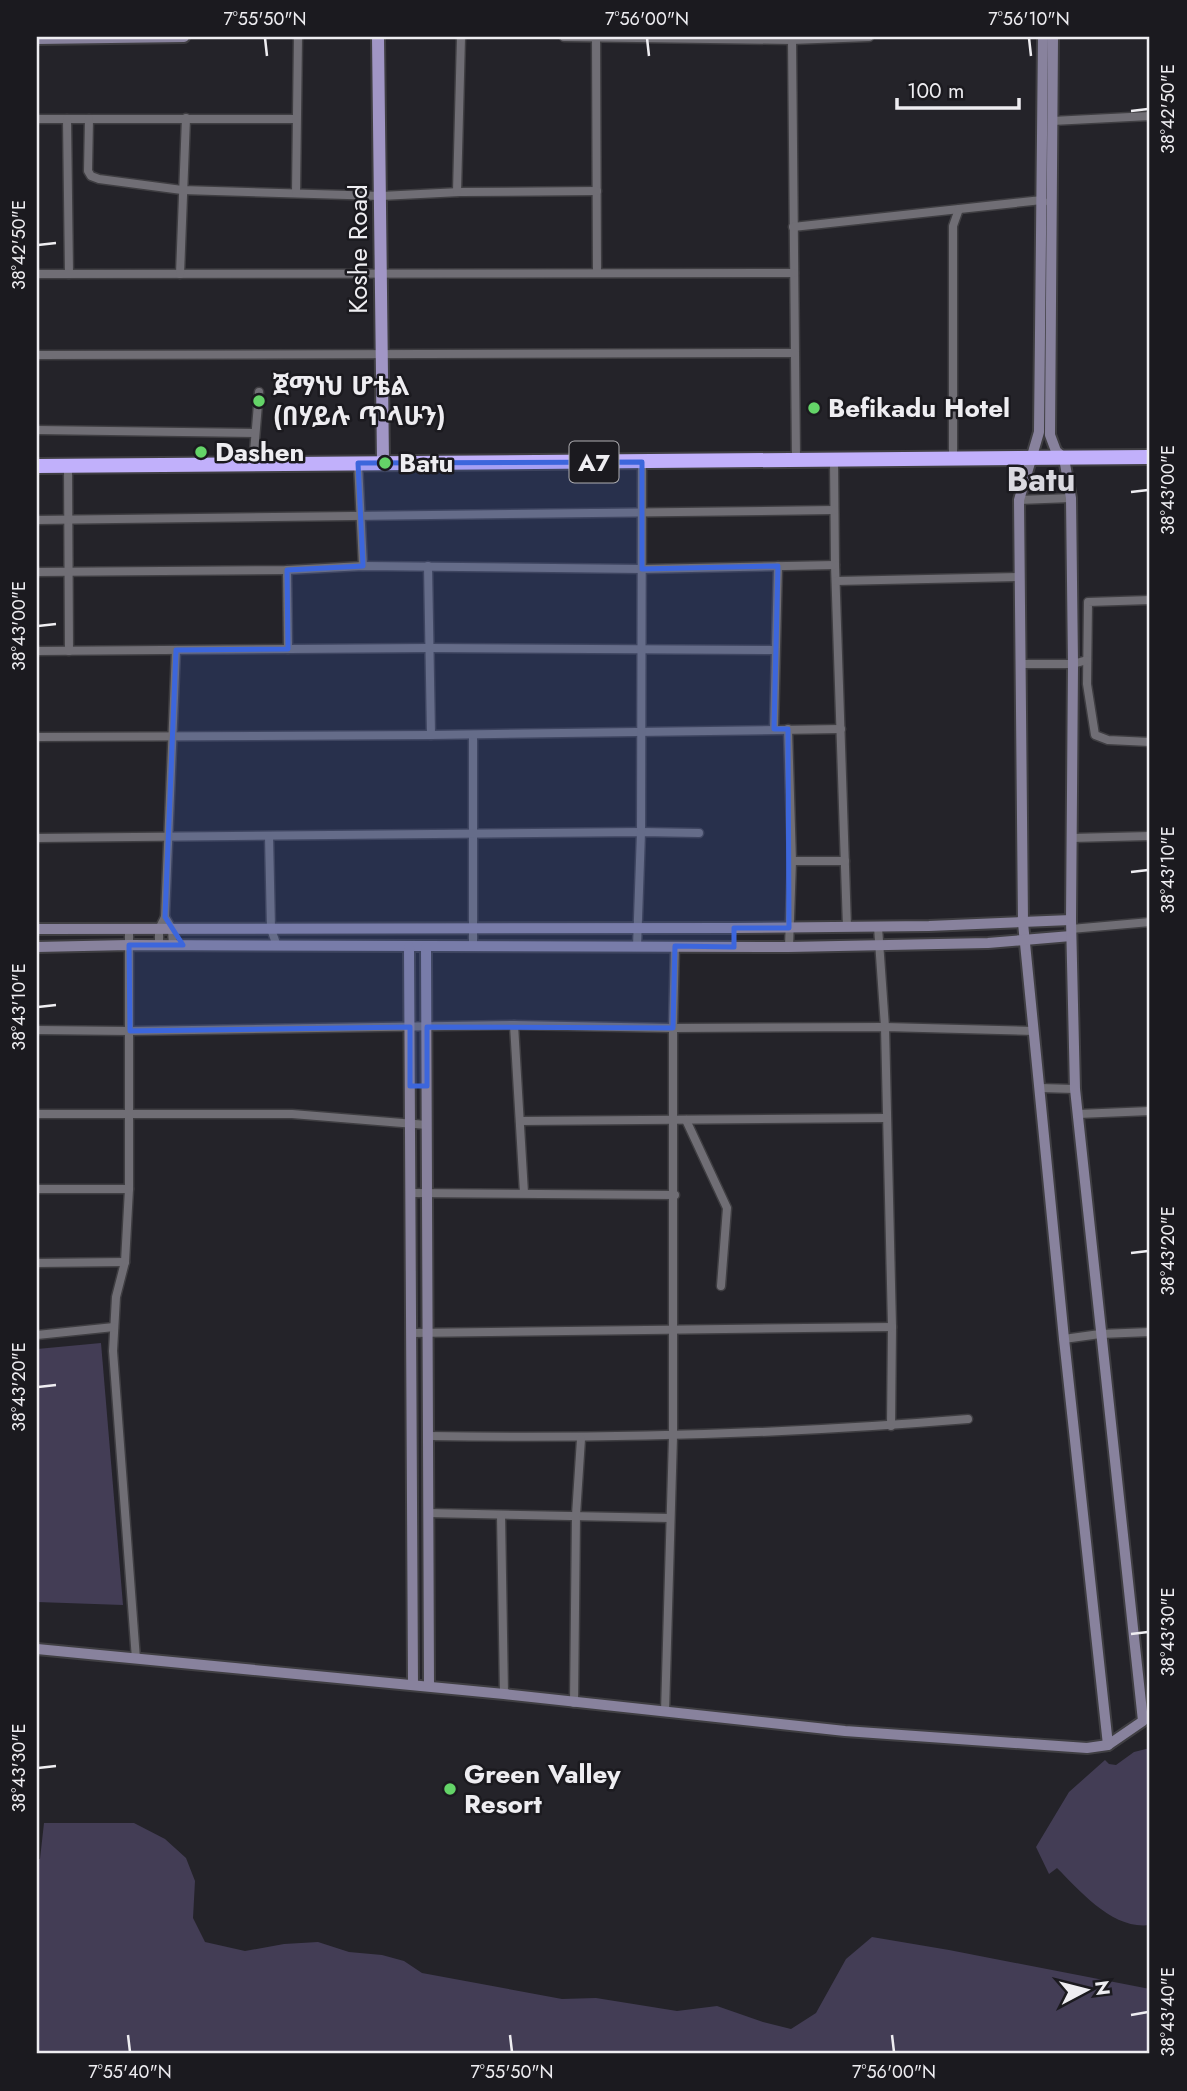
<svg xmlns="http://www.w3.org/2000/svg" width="1187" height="2091" font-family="Jost,'Noto Sans Ethiopic',sans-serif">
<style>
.green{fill:#433d55}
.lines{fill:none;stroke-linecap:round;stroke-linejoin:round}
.street-casing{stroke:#3f3e42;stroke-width:11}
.secondary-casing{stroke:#3f3e42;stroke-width:14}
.primary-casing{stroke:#3f3e42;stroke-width:16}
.highway-casing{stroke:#3f3e42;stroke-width:18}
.street{stroke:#706e75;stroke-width:8}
.secondary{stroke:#88829d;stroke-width:10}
.primary{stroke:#a196c5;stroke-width:12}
.highway{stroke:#c1b0fb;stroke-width:14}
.marked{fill:#3c66dc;fill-opacity:0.2;stroke:#3c66dc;stroke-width:5;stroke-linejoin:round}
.ticks{fill:none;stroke:#eeedf1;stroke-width:2.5}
.poi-dot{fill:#64d468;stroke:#1b1a1f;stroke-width:2.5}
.labels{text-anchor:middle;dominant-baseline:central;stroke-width:5;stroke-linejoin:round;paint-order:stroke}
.shield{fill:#1b1a1f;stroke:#afaeb2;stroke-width:2}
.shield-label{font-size:24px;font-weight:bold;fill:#eeedf1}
.street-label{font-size:26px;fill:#eeedf1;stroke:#1b1a1f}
.poi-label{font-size:26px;font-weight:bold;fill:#eeedf1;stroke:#1b1a1f;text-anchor:start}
.district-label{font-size:33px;font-weight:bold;fill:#dad9e0;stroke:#1b1a1f}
.neatline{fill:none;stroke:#eeedf1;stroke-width:2.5}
.ticks-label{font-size:18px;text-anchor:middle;fill:#eeedf1}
</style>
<rect width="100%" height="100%" fill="#242329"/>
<g class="green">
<polygon points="101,1343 123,1605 37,1602 37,1349"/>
<path d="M1150,1748v177c-37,5 -69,-33 -93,-57l-8,6 -13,-27 33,-55 36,-32 4,4 7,1 18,-13z"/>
<polygon points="44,1823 134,1823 165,1839 186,1858 195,1881 193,1918 205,1942 245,1951 284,1944 318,1942 349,1952 382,1955 404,1961 422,1973 562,1999 596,1998 677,2011 717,2006 763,2022 791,2029 816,2013 846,1959 872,1937 949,1950 1150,1989 1150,2054 37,2054 37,1859 40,1859"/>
</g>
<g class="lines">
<defs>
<g id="street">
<polyline points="564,37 792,40 869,37"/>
<polyline points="596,37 597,272"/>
<polyline points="792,40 796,459"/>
<polyline points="37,119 296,119"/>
<polyline points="67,119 69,274"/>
<polyline points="89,119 88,171 91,176 99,179 182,190 381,196 460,192 597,191"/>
<polyline points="1052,121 1150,116"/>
<polyline points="457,192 461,37"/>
<polyline points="296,193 298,37"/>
<polyline points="793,227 1042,200 1044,202"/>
<polyline points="37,274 794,273"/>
<polyline points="180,274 186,118"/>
<polyline points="37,355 794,353"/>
<polyline points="37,430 255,433"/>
<polyline points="953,458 953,226 959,209"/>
<polyline points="834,460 835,565 847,927"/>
<polyline points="358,463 363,566"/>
<polyline points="253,464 259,392"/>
<polyline points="68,466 69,651"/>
<polyline points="1019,500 1071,498"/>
<polyline points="37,520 834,510"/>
<polyline points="428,566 431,735"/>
<polyline points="287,570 288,649"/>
<polyline points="37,572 287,570 363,566 642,569 835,565"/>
<polyline points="836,581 1020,577"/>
<polyline points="1150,600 1088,602 1087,684 1095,735 1108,740 1150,742"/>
<polyline points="37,651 429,648 775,650"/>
<polyline points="1021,664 1073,664 1087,660"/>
<polyline points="774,729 778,566"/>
<polyline points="788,729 792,861 789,947"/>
<polyline points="473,735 473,946"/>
<polyline points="37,737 431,735 841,729"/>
<polyline points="269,836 271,929 277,946"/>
<polyline points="37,838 641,832 699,833"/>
<polyline points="1071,838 1150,836"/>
<polyline points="792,861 845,861"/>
<polyline points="165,917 172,929 173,946"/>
<polyline points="878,927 885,1027 892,1327 891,1426"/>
<polyline points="129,929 129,1189 125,1262 116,1297 113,1351 136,1659"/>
<polyline points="1071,929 1150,922"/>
<polyline points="159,945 159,929 165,917 176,650"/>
<polyline points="637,947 641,832 642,462"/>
<polyline points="514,1025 524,1193"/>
<polyline points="37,1030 130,1031 514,1025 673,1028 885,1027 1034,1031"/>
<polyline points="1040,1088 1075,1089"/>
<polyline points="37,1114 292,1114 427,1125"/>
<polyline points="1078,1114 1150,1111"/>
<polyline points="686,1120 727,1208 721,1286"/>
<polyline points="520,1121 886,1118"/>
<polyline points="37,1189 129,1189"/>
<polyline points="411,1193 675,1195"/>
<polyline points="37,1263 125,1262"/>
<polyline points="411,1333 892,1327"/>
<polyline points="37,1335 114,1327"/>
<polyline points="1064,1339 1100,1334 1150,1332"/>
<path d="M428,1436c181,3 360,-2 540,-17"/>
<polyline points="428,1513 670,1518"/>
<polyline points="501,1515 504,1694"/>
<polyline points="574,1703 576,1515 581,1439"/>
<polyline points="665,1712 673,1437 673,1028 675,946"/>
</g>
<g id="secondary">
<polyline points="1043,37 1039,432 1019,500 1023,923 1064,1339 1108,1745"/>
<polyline points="37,39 184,37"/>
<polyline points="37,929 734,928 929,926 1071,920"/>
<polyline points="37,947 129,945 789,947 988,943 1071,936"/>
<polyline points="409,947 413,1685"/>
<polyline points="426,947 429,1686"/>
<polyline points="37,1649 504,1694 845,1731 1087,1748 1108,1745 1143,1721 1075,1089 1071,920 1073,664 1071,498 1064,458 1056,451 1050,435 1053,37"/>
</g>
<polyline id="primary" points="378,37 383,462"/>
<polyline id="highway" points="37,466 1150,457"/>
</defs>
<use href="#street" class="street-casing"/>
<use href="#secondary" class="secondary-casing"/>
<use href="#primary" class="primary-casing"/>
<use href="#highway" class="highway-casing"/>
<use href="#street" class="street"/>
<use href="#secondary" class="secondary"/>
<use href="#primary" class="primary"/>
<use href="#highway" class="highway"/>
</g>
<path class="marked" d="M642,462v107l136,-3 -4,163h14l1,199h-55v19l-59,-1 -2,82 -246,-1v59h-17v-59l-280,4 -1,-86h54l-18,-28 11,-267 112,-1 -1,-79 76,-4 -5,-103z"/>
<path class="ticks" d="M265,38l2,18M647,38l2,18M1029,38l2,18M1131,111l17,-2M38,245l18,-2M1131,492l17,-2M38,626l18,-2M1131,872l17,-2M38,1007l18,-2M1131,1253l17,-2M38,1387l18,-2M1131,1634l17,-2M38,1768l18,-2M1131,2015l17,-3M128,2035l2,17M510,2035l2,17M892,2035l2,17"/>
<g class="poi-dot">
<circle cx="259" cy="401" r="7"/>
<circle cx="814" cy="408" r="7"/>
<circle cx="201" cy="452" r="7"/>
<circle cx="385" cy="463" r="7"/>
<circle cx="450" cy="1789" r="7"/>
</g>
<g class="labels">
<rect class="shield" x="569.5" y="441.5" width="49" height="41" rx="5"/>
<g class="shield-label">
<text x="594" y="462">A7</text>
</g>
<g class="street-label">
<text transform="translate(358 249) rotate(-90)">Koshe Road</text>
</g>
<g class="poi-label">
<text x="273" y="386">ጀማነህ ሆቴል<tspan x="273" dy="30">(በሃይሉ ጥላሁን)</tspan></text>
<text x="828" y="408">Befikadu Hotel</text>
<text x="215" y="452">Dashen</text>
<text x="399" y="463">Batu</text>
<text x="464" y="1774">Green Valley<tspan x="464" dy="30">Resort</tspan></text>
</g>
<g class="district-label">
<text x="1041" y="479">Batu</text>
</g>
</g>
<rect width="1187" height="2091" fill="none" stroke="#1b1a1f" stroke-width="77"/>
<g transform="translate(1086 1990) rotate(83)" stroke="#1b1a1f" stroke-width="5" paint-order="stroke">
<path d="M0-5L12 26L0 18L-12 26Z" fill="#eeedf1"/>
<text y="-10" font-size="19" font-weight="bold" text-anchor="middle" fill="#eeedf1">N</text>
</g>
<path d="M897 98v10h122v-10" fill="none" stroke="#eeedf1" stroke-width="3.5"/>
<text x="907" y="98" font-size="21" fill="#eeedf1" stroke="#1b1a1f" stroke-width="5" paint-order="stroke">100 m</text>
<rect x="38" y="38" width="1110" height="2014" class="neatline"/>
<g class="ticks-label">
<text x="265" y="25">7°55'50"N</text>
<text x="647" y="25">7°56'00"N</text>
<text x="1029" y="25">7°56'10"N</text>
<text transform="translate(1168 109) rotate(-90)" y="6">38°42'50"E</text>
<text transform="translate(19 245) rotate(-90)" y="6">38°42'50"E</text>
<text transform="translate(1168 490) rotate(-90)" y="6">38°43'00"E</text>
<text transform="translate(19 626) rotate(-90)" y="6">38°43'00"E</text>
<text transform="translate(1168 870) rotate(-90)" y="6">38°43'10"E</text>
<text transform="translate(19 1007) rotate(-90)" y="6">38°43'10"E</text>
<text transform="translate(1168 1251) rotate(-90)" y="6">38°43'20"E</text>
<text transform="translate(19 1387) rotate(-90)" y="6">38°43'20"E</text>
<text transform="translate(1168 1632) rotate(-90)" y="6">38°43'30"E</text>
<text transform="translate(19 1768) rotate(-90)" y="6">38°43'30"E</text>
<text transform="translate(1168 2012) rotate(-90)" y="6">38°43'40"E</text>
<text x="130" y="2078">7°55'40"N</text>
<text x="512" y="2078">7°55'50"N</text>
<text x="894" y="2078">7°56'00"N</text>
</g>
</svg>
